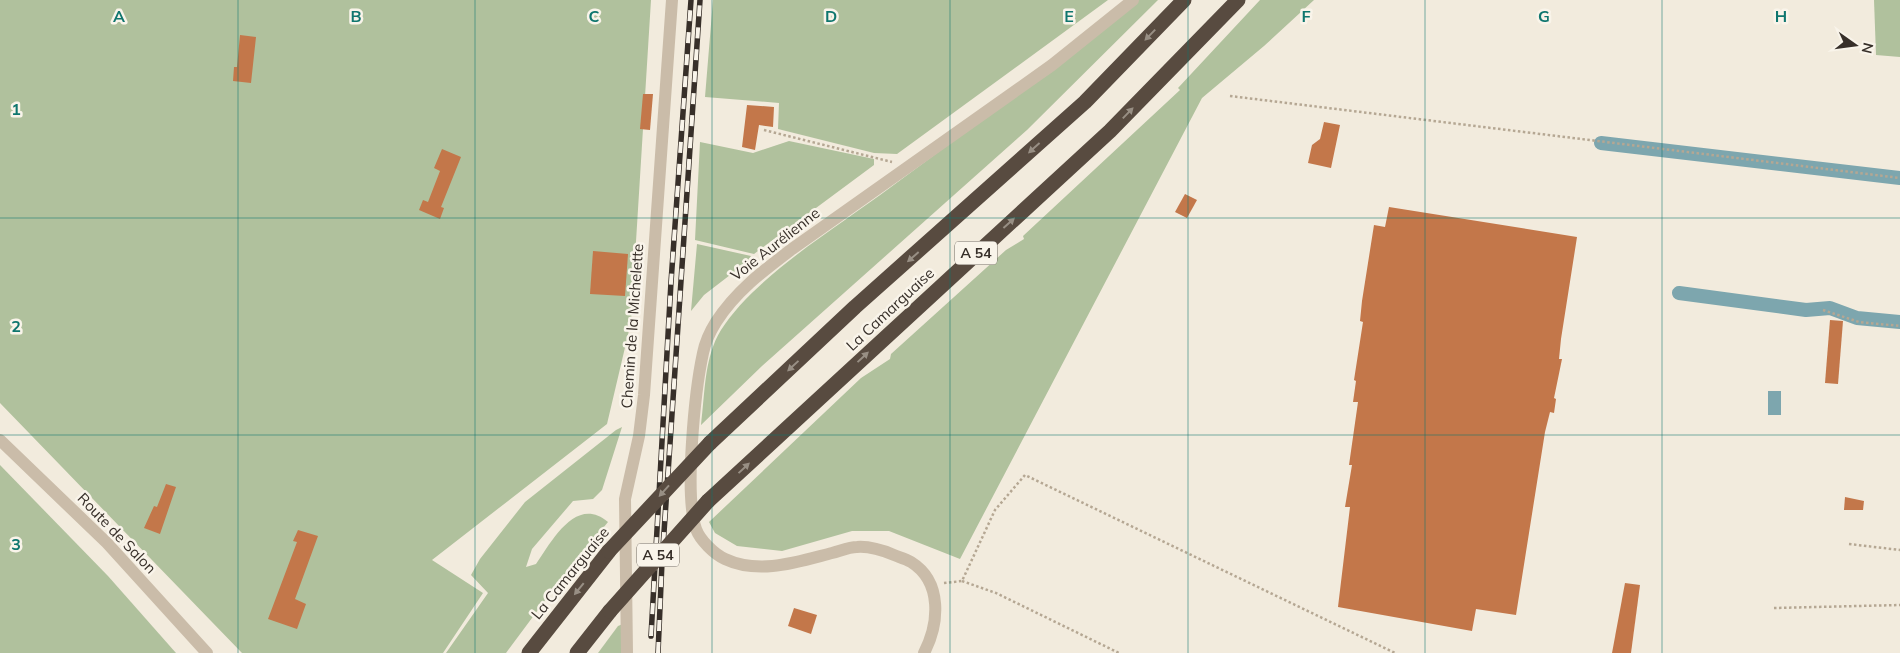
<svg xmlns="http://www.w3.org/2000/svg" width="1900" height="653" font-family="Mulish,sans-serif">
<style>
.green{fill:#b0c19d}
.water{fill:#7da6ae}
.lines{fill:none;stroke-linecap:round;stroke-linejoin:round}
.canal{stroke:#7da6ae;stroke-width:14}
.building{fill:#c3774a}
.path{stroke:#b5a793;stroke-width:2.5;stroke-dasharray:2.5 2.5;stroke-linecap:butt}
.minor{stroke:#cabca9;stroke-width:12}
.highway{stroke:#584b40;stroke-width:15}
.rail-casing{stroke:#372f29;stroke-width:5.5}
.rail{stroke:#f9f4ea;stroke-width:4;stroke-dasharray:11;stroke-linecap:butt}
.highway-bridge{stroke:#584b40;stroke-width:15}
.oneway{fill:#988f84}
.grid{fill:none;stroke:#0f766e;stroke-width:1;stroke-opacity:0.55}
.labels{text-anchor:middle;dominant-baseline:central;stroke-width:5;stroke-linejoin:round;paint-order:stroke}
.shield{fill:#f9f4ea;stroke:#716a63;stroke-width:1}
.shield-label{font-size:14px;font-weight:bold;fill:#372f29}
.street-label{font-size:15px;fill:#372f29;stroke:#f9f4ea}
.grid-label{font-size:16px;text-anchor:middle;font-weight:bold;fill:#0f766e;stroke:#f9f4ea;stroke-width:5;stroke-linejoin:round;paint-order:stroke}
</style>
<rect width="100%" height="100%" fill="#f2ebdd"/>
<g class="green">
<polygon points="0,0 651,0 631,322 607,424 432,560 483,593 443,653 242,653 0,403"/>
<polygon points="713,0 1108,0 897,154 874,153 778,129 779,103 705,97"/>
<path d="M1137,0h21l-131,130 -265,236 -61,59c4,-31 3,-68 20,-95 34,-54 118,-104 170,-143 83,-61 165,-124 246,-187z"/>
<polygon points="1260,0 1314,0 1264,46 1202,98 960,559 889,531 852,531 782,551 737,546 715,533 709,522 861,378 890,359 891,354 1006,250 1024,239 1023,236 1180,90 1178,88"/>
<polygon points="1874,0 1900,0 1900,57 1876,55"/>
<polygon points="789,141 874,159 874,165 754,254 695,240 700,142 753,153"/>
<polygon points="697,244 751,256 747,262 704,295 691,311"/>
<path d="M622,427l-20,63 -9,9 -20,2 -41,48 -6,18 10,-3c16,-23 40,-69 72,-42l-50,61 -52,70h-60l42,-60 -17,-18 9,-16 45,-57 91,-72z"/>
<polygon points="0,465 108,576 176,653 0,653"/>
<polygon points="623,624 623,653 598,653 618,626"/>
</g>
<rect class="water" x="1768" y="391" width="13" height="24"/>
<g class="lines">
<g class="canal">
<polyline points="1601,143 1900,178"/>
<polyline points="1679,293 1806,310 1830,308 1857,318 1900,322"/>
</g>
</g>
<g class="building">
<polygon points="240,35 256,37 251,83 233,81 234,67 237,67"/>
<polygon points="643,94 653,94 650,130 640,129"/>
<polygon points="747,105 774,107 773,127 759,125 755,150 742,147"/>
<polygon points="1324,122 1340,125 1331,168 1308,163 1312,145 1320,139"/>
<polygon points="442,149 461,157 441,207 444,208 440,219 419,210 423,200 428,202 440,171 434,168"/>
<polygon points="1185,194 1197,200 1187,218 1175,212"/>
<polygon points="1389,207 1577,237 1561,339 1559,359 1562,359 1554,398 1556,399 1554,413 1550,412 1545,432 1516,615 1476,609 1472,631 1338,607 1350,507 1345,507 1352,465 1349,465 1358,402 1353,402 1356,381 1354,380 1363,322 1360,321 1362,301 1374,225 1385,227"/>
<polygon points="593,251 628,254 625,296 590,294"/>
<polygon points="1830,320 1843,321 1838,384 1825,383"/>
<polygon points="166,484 176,487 160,534 144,528 154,506 157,507"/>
<polygon points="1845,497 1864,501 1863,510 1844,510"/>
<polygon points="298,530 318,536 295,599 306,604 297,629 268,619 297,542 293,541"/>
<polygon points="1625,583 1640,585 1631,653 1612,653"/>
<polygon points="794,608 817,615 811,634 788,626"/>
</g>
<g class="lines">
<g class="path">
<polyline points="1230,96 1900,178"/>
<polyline points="764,130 892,162"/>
<polyline points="1823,310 1859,322 1900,326"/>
<polyline points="1849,544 1900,550"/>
<polyline points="962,581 996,593 1119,653"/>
<polyline points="944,583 962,581 995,510 1025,475 1395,653"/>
<polyline points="1774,608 1900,605"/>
</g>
<g class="minor">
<polyline points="0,440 107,543 207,653"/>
<polyline points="627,653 625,499 639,436 644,395 672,0"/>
<path d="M924,653c15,-29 19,-71 -13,-91 -5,-3 -12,-5 -17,-7 -12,-5 -24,-9 -37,-8 -8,0 -17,4 -25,6 -35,9 -73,22 -107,6 -11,-5 -25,-19 -29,-30 -12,-34 -1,-139 7,-176 2,-10 8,-23 13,-31 20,-31 47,-51 76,-73l260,-184 81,-65"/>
</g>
<g class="highway">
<polyline points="710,443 855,307 1085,102 1184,0"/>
<polyline points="708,501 1110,131 1238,0"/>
<polyline points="529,653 609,551"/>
<polyline points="577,653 610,611"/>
</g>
<defs>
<g id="rail">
<polyline points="651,636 671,282 691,0"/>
<polyline points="658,653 662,562 700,0"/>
</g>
</defs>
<use href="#rail" class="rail-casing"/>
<use href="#rail" class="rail"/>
<g class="highway-bridge">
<polyline points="609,551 710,443"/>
<polyline points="610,611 708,501"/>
</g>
</g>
<defs><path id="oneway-solid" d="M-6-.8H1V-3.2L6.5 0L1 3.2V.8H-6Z" transform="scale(1.25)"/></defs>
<g class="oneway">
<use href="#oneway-solid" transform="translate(1150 35) rotate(134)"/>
<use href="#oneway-solid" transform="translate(1128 113) rotate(-46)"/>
<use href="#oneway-solid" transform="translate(1034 148) rotate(138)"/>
<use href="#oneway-solid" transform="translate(1009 223) rotate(-42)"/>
<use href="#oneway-solid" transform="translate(913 257) rotate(139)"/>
<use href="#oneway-solid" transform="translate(863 357) rotate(-43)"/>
<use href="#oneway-solid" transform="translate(793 366) rotate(137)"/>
<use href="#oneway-solid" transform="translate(744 468) rotate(-43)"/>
<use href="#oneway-solid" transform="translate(664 491) rotate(132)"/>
<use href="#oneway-solid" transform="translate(579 589) rotate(129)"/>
</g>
<path class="grid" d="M238,0v653M475,0v653M712,0v653M950,0v653M1188,0v653M1425,0v653M1662,0v653M0,218h1900M0,435h1900"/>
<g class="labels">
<g class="shield">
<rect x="955" y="241.5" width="42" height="23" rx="4"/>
<rect x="637" y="543.5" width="42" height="23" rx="4"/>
</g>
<g class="shield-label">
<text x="976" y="253">A 54</text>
<text x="658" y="555">A 54</text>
</g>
<g class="street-label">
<text transform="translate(775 244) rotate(-38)">Voie Aurélienne</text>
<text transform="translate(890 309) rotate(-43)">La Camarguaise</text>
<text transform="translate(632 326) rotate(-86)">Chemin de la Michelette</text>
<text transform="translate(117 533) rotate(46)">Route de Salon</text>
<text transform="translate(570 573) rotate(-51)">La Camarguaise</text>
</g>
</g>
<g class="grid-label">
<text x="119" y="22">A</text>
<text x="356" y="22">B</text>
<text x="594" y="22">C</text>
<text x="831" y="22">D</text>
<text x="1069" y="22">E</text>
<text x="1306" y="22">F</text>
<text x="1544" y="22">G</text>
<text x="1781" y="22">H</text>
<text x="16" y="115">1</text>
<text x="16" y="332">2</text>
<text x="16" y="550">3</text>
</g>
<g transform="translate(1855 45) rotate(104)" stroke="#f9f4ea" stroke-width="4" paint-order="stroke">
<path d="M0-4L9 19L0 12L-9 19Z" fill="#372f29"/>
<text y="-8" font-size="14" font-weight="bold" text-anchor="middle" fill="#372f29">N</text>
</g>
</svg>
